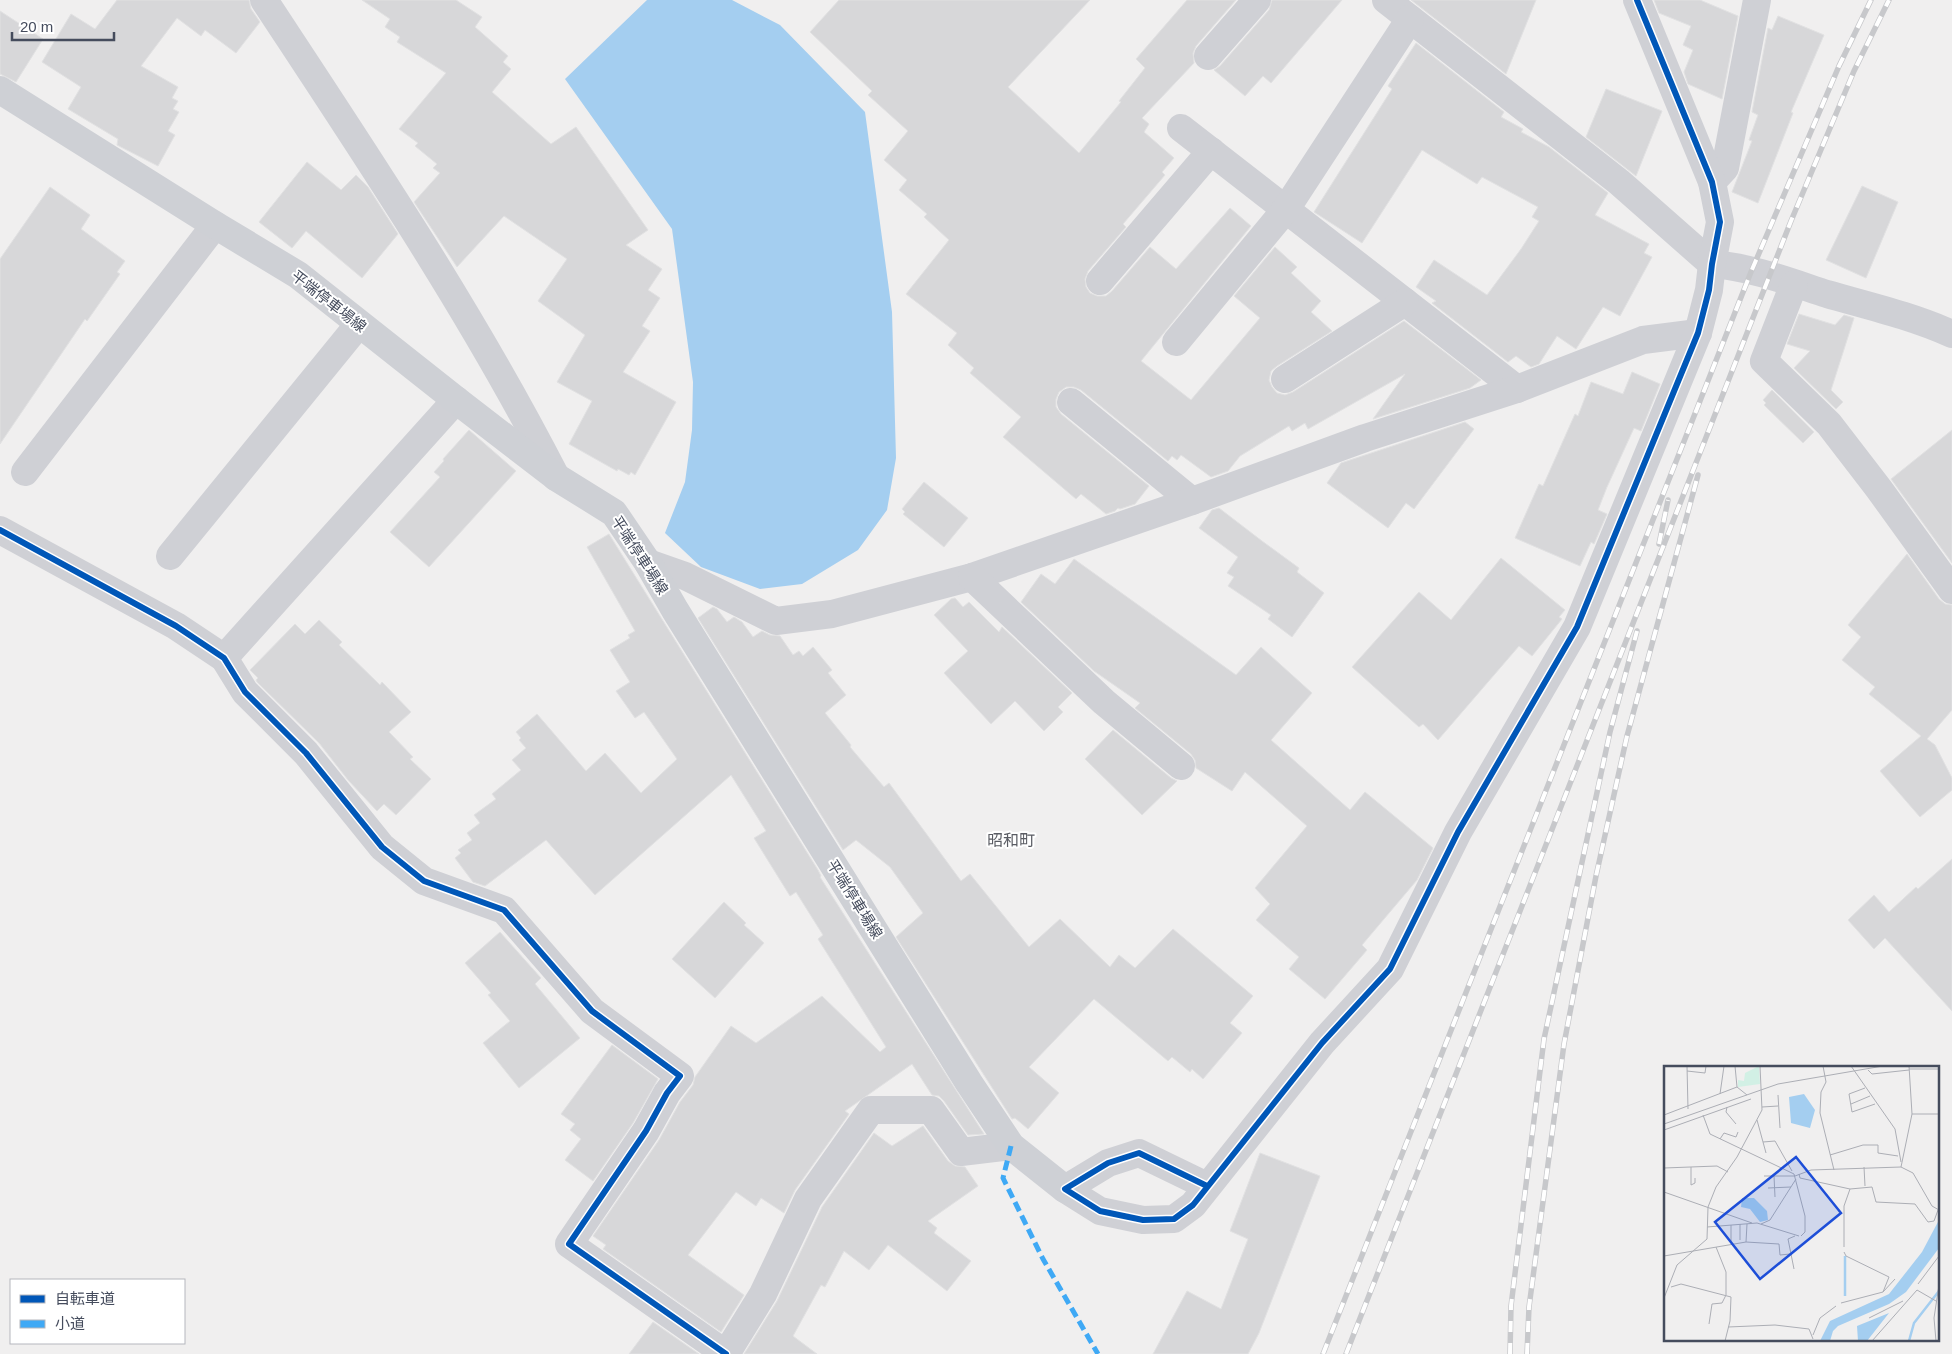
<svg xmlns="http://www.w3.org/2000/svg" width="1952" height="1354" font-family="Arial,'Noto Sans JP',sans-serif">
<style>
.water{fill:#a4cef0}
.building{fill:#d7d7d9;stroke:#e1e1e2}
.lines{fill:none;stroke-linecap:round;stroke-linejoin:round}
.minor{stroke:#cfd0d5;stroke-width:28}
.secondary{stroke:#ced0d5;stroke-width:28}
.rail-casing{stroke:#c7c8cb;stroke-width:5.5}
.rail{stroke:#fff;stroke-width:4;stroke-dasharray:11;stroke-linecap:butt}
.quiet{stroke:#3fa9f5;stroke-width:5;stroke-dasharray:10 5;stroke-linecap:butt}
.cycleway-casing{stroke:#fff;stroke-width:9}
.cycleway{stroke:#0057b8;stroke-width:6}
.labels{text-anchor:middle;dominant-baseline:central;stroke-width:4;stroke-linejoin:round;paint-order:stroke}
.street-label{font-size:15px;fill:#454c5d;stroke:#fff}
.neighbourhood-label{font-size:16px;fill:#5a5c63;stroke:#fff}
.inset-river{fill:none;stroke:#a4cef0;stroke-width:2.5}
.inset-road{fill:none;stroke:#acaeb5;stroke-width:1}
.view{fill:#1d4ed8;fill-opacity:0.15;stroke:#1d4ed8;stroke-width:2.5}
.inset-edge{fill:none;stroke:#454c5d;stroke-width:2.5}
</style>
<rect width="100%" height="100%" fill="#f0efef"/>
<polygon class="water" points="647,0 732,0 780,25 865,112 892,312 896,458 887,510 858,550 802,584 760,589 701,567 665,533 685,482 692,430 693,382 672,229 565,79"/>
<g class="building">
<polygon points="117,0 249,0 251,9 260,22 236,53 205,30 201,36 177,18 141,66 178,87 172,98 178,101 173,109 179,112 168,131 175,135 158,166 117,145 118,139 68,109 81,87 42,62 71,14 95,29"/>
<polygon points="362,0 456,0 482,17 475,27 508,56 503,62 511,69 492,92 551,144 576,127 648,230 626,245 662,269 648,290 660,298 642,326 650,331 623,372 676,402 635,475 631,472 629,475 618,469 617,471 569,444 592,401 557,382 585,335 538,301 567,259 504,216 457,267 414,202 440,173 433,168 437,164 415,146 418,143 399,129 446,73 397,42 400,37 385,27 390,19"/>
<polygon points="839,0 1090,0 1008,87 1079,153 1121,102 1119,101 1145,68 1136,59 1187,0 1236,0 1196,46 1193,53 1194,63 1142,118 1149,124 1144,132 1174,158 1162,172 1165,175 1123,224 1126,227 1088,271 1085,279 1086,287 1090,293 1097,296 1106,296 1112,291 1150,247 1176,269 1230,208 1251,226 1141,361 1191,400 1260,318 1234,296 1275,247 1297,267 1291,273 1321,301 1311,312 1332,331 1277,366 1271,371 1269,380 1272,387 1277,393 1285,395 1293,392 1404,321 1481,380 1470,388 1373,419 1405,374 1308,429 1305,423 1292,431 1289,426 1240,456 1228,471 1211,477 1181,455 1177,460 1172,456 1168,461 1081,390 1074,387 1066,387 1059,392 1056,399 1056,407 1061,414 1149,486 1135,504 1120,509 1118,508 1115,511 1106,514 1081,494 1076,499 1003,437 1021,417 970,373 974,368 948,345 957,333 906,294 949,240 924,217 927,214 899,190 907,180 884,160 908,131 868,95 872,91 810,32"/>
<polygon points="1272,0 1342,0 1271,83 1263,76 1245,96 1214,70 1220,66 1269,10"/>
<polygon points="1411,0 1536,0 1506,74"/>
<polygon points="1654,0 1700,0 1738,16 1722,99 1688,84 1684,72 1693,50 1683,45 1691,26 1659,13"/>
<polygon points="0,11 43,39 16,82 0,74"/>
<polygon points="1778,16 1824,35 1791,112 1793,113 1758,203 1732,192 1752,141 1749,140 1758,115 1752,112 1768,28 1772,30"/>
<polygon points="1416,43 1504,112 1501,117 1523,129 1521,132 1549,147 1608,193 1595,215 1649,244 1644,253 1652,257 1620,316 1603,307 1576,349 1557,336 1539,364 1531,367 1516,356 1508,362 1432,303 1436,301 1416,287 1434,260 1487,295 1521,249 1539,221 1532,217 1538,207 1482,177 1477,184 1422,150 1362,243 1314,212 1392,89 1388,86"/>
<polygon points="1606,89 1662,111 1636,176 1586,137"/>
<polygon points="307,162 341,190 356,175 368,187 398,234 362,278 306,231 292,248 259,222"/>
<polygon points="1862,186 1898,202 1866,278 1826,260"/>
<polygon points="50,187 90,215 81,229 125,261 117,272 120,274 87,321 85,319 0,444 0,259"/>
<polygon points="1799,314 1835,325 1844,315 1854,318 1831,390 1843,402 1836,409 1794,368 1810,351 1787,344"/>
<polygon points="1632,372 1660,384 1641,431 1634,428 1607,487 1598,510 1607,514 1594,544 1591,542 1580,566 1515,538 1539,484 1543,486 1575,414 1578,416 1591,382 1623,394"/>
<polygon points="1772,390 1814,432 1803,443 1764,405 1766,403 1763,400"/>
<polygon points="1465,422 1474,429 1414,509 1406,503 1388,528 1327,483 1341,463"/>
<polygon points="469,430 516,471 429,567 390,532 440,477 434,472 444,461 443,459"/>
<polygon points="1952,430 1952,563 1891,479"/>
<polygon points="924,482 968,518 944,547 903,514 905,512 902,509"/>
<polygon points="1219,508 1262,541 1299,568 1297,572 1324,593 1292,637 1268,619 1271,615 1228,586 1234,577 1227,573 1238,557 1199,528 1212,510"/>
<polygon points="609,534 818,870 821,876 820,877 984,1134 968,1135 944,1101 939,1096 932,1095 912,1064 845,1111 849,1114 795,1190 784,1213 761,1198 756,1206 736,1192 688,1255 744,1295 721,1332 603,1249 606,1245 593,1236 659,1140 680,1102 693,1085 695,1077 731,1026 756,1043 822,996 880,1052 886,1047 818,939 823,935 796,892 790,896 754,838 766,831 731,775 595,895 546,840 485,886 473,882 455,858 461,853 458,850 472,840 467,833 480,823 474,815 496,799 492,794 521,770 512,760 526,748 519,740 521,738 516,732 537,714 586,771 605,753 641,793 677,759 644,712 635,718 616,691 630,682 610,650 630,638 628,635 635,631 587,547"/>
<polygon points="1907,554 1939,599 1945,604 1952,605 1952,710 1927,739 1935,745 1952,778 1952,790 1920,817 1880,771 1921,736 1869,694 1875,687 1842,660 1861,637 1848,625"/>
<polygon points="1501,558 1565,610 1559,617 1562,619 1532,656 1519,646 1438,740 1423,724 1419,727 1352,667 1419,592 1451,620"/>
<polygon points="1074,559 1236,675 1261,647 1312,693 1271,740 1350,810 1365,792 1433,848 1417,880 1362,945 1367,950 1325,999 1289,969 1299,957 1256,920 1270,904 1255,888 1307,826 1245,772 1232,791 1196,768 1195,760 1191,754 1135,708 1140,703 1094,671 1021,602 1041,574 1055,584"/>
<polygon points="955,598 963,607 969,602 999,632 1002,627 1072,693 1058,707 1063,712 1044,731 1015,701 991,724 944,673 968,651 934,615 951,599"/>
<polygon points="713,607 717,609 727,622 734,617 742,622 753,637 762,631 770,635 780,636 793,655 799,651 803,656 813,647 832,670 828,673 846,695 825,713 851,745 850,747 884,787 889,783 961,881 970,874 1029,947 1060,919 1110,967 1119,955 1135,968 1173,929 1253,996 1230,1023 1242,1033 1203,1079 1192,1069 1190,1072 1172,1057 1168,1061 1094,999 1029,1067 1059,1093 1028,1129 1015,1118 1012,1119 896,937 923,913 890,867 856,840 843,850 698,618"/>
<polygon points="319,620 342,642 339,645 380,685 382,682 411,712 389,732 413,757 410,759 431,779 396,815 384,804 377,811 348,780 319,743 257,682 256,680 258,678 250,670 295,624 305,634"/>
<polygon points="1113,730 1171,778 1177,781 1142,815 1085,759"/>
<polygon points="1952,859 1952,1011 1885,938 1874,949 1848,920 1874,895 1889,912 1916,887 1918,889"/>
<polygon points="724,902 746,923 744,925 764,943 715,998 672,959"/>
<polygon points="500,932 541,978 535,984 580,1038 519,1088 483,1043 510,1021 488,995 491,993 465,963"/>
<polygon points="612,1045 658,1079 633,1123 593,1181 565,1160 581,1139 570,1130 575,1124 561,1114"/>
<polygon points="923,1126 948,1161 955,1166 965,1167 978,1186 928,1221 937,1228 934,1233 971,1261 947,1291 888,1245 869,1270 844,1251 825,1287 821,1285 793,1336 817,1354 744,1354 777,1301 822,1207 874,1133 892,1146"/>
<polygon points="1260,1153 1320,1176 1259,1333 1248,1354 1153,1354 1187,1291 1221,1309 1248,1239 1230,1231"/>
<polygon points="653,1322 699,1354 629,1354"/>
</g>
<g class="lines">
<g class="minor">
<path d="M264,0c102,155 207,311 292,477"/>
<path d="M1386,0l233,182 93,82c39,3 78,18 115,30 42,12 85,22 125,40"/>
<polyline points="1208,56 1257,0"/>
<polyline points="1181,128 1517,389"/>
<polyline points="1712,182 1725,168 1757,0"/>
<polyline points="1100,281 1211,151"/>
<polyline points="1794,284 1764,361 1829,424 1879,489 1952,590"/>
<polyline points="1176,342 1286,209 1410,19"/>
<polyline points="1285,379 1405,302"/>
<polyline points="1071,402 1192,501"/>
<polyline points="25,472 215,225"/>
<polyline points="0,530 176,626 224,658 245,692 306,753 382,847 424,881 504,910 592,1011 680,1076 667,1093 646,1131 569,1244 726,1354"/>
<polyline points="170,556 359,324"/>
<polyline points="648,563 685,576 776,621 832,614 972,577 1192,501 1365,438 1517,389 1643,340 1698,333"/>
<polyline points="972,577 1104,702 1181,766"/>
<polyline points="224,658 456,400"/>
<polyline points="1207,1186 1139,1153 1108,1163 1065,1189 1100,1211 1143,1220 1174,1219 1193,1205 1322,1043 1390,969 1458,832 1577,627 1698,333 1709,290 1712,264 1720,222 1712,182 1637,0"/>
<polyline points="726,1354 763,1294 808,1199 871,1110 931,1110 961,1152 1011,1146"/>
</g>
<polyline class="secondary" points="0,90 215,225 298,275 456,400 556,477 614,513 648,563 675,610 969,1083 1011,1146 1065,1189"/>
<defs>
<g id="rail">
<polyline points="1659,544 1668,500"/>
<polyline points="1323,1354 1751,272 1839,66 1871,0"/>
<polyline points="1346,1354 1791,221 1854,71 1889,0"/>
<polyline points="1510,1354 1511,1306 1544,1039 1610,732 1637,631"/>
<polyline points="1527,1354 1529,1307 1564,1044 1596,876 1627,736 1698,475"/>
</g>
</defs>
<use href="#rail" class="rail-casing"/>
<use href="#rail" class="rail"/>
<polyline class="quiet" points="1011,1146 1003,1178 1043,1259 1098,1354"/>
<defs>
<g id="cycleway">
<polyline points="0,530 176,626 224,658 245,692 306,753 382,847 424,881 504,910 592,1011 680,1076 667,1093 646,1131 569,1244 726,1354"/>
<polyline points="1207,1186 1139,1153 1108,1163 1065,1189 1100,1211 1143,1220 1174,1219 1193,1205 1322,1043 1390,969 1458,832 1577,627 1698,333 1709,290 1712,264 1720,222 1712,182 1637,0"/>
</g>
</defs>
<use href="#cycleway" class="cycleway-casing"/>
<use href="#cycleway" class="cycleway"/>
</g>
<g class="labels">
<g class="street-label">
<text transform="translate(329 301) rotate(38)">平端停車場線</text>
<text transform="translate(640 555) rotate(57)">平端停車場線</text>
<text transform="translate(855 899) rotate(58)">平端停車場線</text>
</g>
<g class="neighbourhood-label">
<text x="1011" y="840">昭和町</text>
</g>
</g>
<g transform="translate(1664 1066)">
<rect width="275" height="275" fill="#f0efef"/>
<path d="M95,0l1,18 -22,3v-7l6,1 1,-8z" fill="#d2f0e5"/>
<path d="M140,28l11,16 -5,18 -19,-5 -2,-26zM78,132h12l13,13 1,9 -8,2 -10,-13 -9,-2zM275,154v28l-33,44 -17,12 -51,22 -5,5 -3,10h-10l10,-20 59,-27 33,-42zM225,247l-22,28h-9l-1,-15z" fill="#a4cef0"/>
<path class="inset-river" d="M181,230v-40M245,275l5,-18 25,-32"/>
<path class="inset-road" d="M23,0l1,43M71,0l2,21 10,8M159,0l3,16 -5,10 -1,21 14,57M187,0l44,63 6,33M245,0l3,48 -11,53 12,6 19,33 7,4M245,3h30M204,4l4,4 37,-4M23,5l18,2 1,-7M201,22l-16,6 3,18 23,-8M56,28l4,-28M114,29l2,33M187,38l19,-8M63,41l-1,5 10,12M98,41l16,-1M248,48h27M0,49l73,-28M39,49l7,19 84,40 11,42v16l-4,4M93,54l9,33M0,58l114,-40 105,-18M0,64l87,-31M56,73l4,-6 12,4 2,-5M99,76l12,-1 17,30M166,89l33,-10h15v8l20,3M27,101v18l4,-2v-5M200,101l1,19M135,108l1,4 50,11 22,-2 4,15 39,2 13,18 6,-1 4,-11M100,110h31l16,-6 90,-3M110,110l1,21M0,117v-15l53,-2 11,6M104,122l23,-1M0,126l88,31M97,158l9,-4 26,-41M67,159v16M43,161l50,-4 42,13M76,174v-16M82,176l1,-18M180,181v-41l6,-17M180,186l2,4 43,21 -6,15 12,-13M0,190l82,-14 33,2 1,11 10,-1M130,203l-6,-30 7,-3M254,218l21,-28M7,221l10,-3 50,13 -1,24 -5,20M0,232l13,-33 30,-26 1,-32 8,-20 21,-30 25,-47 -2,-44M177,237l42,-11M205,252l34,-17M45,258l3,-20 10,-1 4,-8v-23l-10,-25M64,261l47,-2 34,4 4,10M149,269l7,-17 16,-12M208,275l45,-51 19,11M272,275l-2,-23 5,-33"/>
<path class="view" d="M132,91l45,56 -81,66 -45,-57z"/>
<rect width="275" height="275" class="inset-edge"/>
</g>
<rect x="10" y="1279" width="175" height="65" fill="#ffffff" stroke="#b5b7be"/>
<rect x="20" y="1295" width="25" height="8" fill="#0057b8" stroke="#b5b7be"/>
<text x="55" y="1304" font-size="15" fill="#454c5d">自転車道</text>
<rect x="20" y="1320" width="25" height="8" fill="#3fa9f5" stroke="#b5b7be"/>
<text x="55" y="1329" font-size="15" fill="#454c5d">小道</text>
<path d="M12 32v8h102v-8" fill="none" stroke="#454c5d" stroke-width="2.5"/>
<text x="20" y="32" font-size="15" fill="#454c5d" stroke="#ffffff" stroke-width="4" paint-order="stroke">20 m</text>
</svg>
